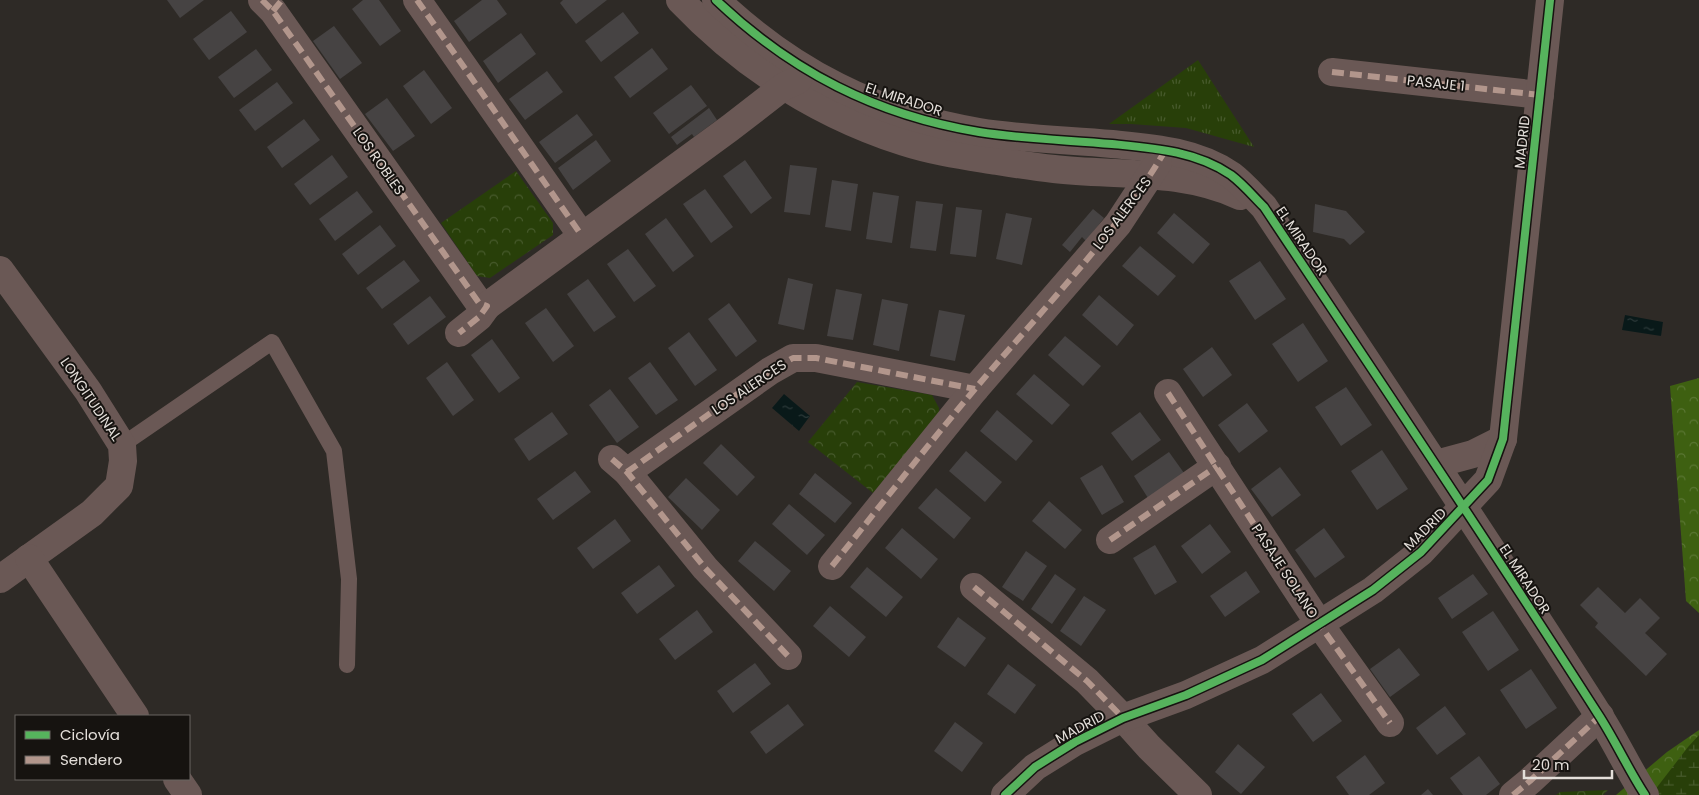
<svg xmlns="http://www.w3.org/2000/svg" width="1699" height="795" font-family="Poppins,sans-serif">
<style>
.grass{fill:url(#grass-tufts)}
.forest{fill:url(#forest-crowns)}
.wetland{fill:url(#wetland-marsh)}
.park{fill:url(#park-crowns)}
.water{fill:url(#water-ripples)}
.building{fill:#464343}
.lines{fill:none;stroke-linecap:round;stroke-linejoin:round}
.service{stroke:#6a5855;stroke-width:16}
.minor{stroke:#6a5855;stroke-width:28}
.tertiary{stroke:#6a5855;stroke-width:28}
.quiet{stroke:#b2968c;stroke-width:6;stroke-dasharray:12 6;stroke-linecap:butt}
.cycleway-casing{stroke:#161310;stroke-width:11}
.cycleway{stroke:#56b35d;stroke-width:8}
.labels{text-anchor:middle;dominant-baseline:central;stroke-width:4;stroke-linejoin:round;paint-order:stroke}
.street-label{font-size:14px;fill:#e4dfda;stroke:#161310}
</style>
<defs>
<pattern id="grass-tufts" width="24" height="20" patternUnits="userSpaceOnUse" patternTransform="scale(1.25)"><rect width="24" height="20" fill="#283f09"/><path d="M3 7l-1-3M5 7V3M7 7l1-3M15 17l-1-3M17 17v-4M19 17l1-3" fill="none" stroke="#475a2c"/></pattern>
<pattern id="forest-crowns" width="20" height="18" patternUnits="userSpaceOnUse" patternTransform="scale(1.25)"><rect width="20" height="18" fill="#3e6011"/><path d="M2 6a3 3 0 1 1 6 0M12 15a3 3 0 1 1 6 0" fill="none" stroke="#5a7633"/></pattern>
<pattern id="wetland-marsh" width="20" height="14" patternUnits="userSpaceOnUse" patternTransform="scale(1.25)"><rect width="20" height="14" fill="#283f09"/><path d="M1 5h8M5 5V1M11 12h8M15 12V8" fill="none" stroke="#475a2c"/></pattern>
<pattern id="park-crowns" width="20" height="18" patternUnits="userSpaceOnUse" patternTransform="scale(1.25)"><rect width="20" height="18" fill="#283f09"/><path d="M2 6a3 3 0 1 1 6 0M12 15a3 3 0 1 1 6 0" fill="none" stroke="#475a2c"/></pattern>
<pattern id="water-ripples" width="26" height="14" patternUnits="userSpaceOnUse" patternTransform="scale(1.25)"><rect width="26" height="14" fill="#091919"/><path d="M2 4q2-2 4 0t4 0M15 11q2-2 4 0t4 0" fill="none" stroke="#2d3a3a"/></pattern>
</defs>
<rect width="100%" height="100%" fill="#2e2a26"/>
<polygon class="grass" points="1198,60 1254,147 1186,128 1131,124 1109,124"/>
<g class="forest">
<polygon points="1699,378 1699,613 1686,601 1670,386"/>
<polygon points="1699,730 1699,795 1616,795 1667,752"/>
</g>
<polygon class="wetland" points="1699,735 1699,795 1651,795 1688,747"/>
<g class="park">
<polygon points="516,171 553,223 553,235 490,278 477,276 441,223"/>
<polygon points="857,382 932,395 939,408 939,414 873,493 808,442"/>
<polygon points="1608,790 1603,795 1556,795 1560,792"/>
</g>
<g class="water">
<polygon points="1625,315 1663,322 1661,336 1622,330"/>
<polygon points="784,394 810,416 799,431 772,408"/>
</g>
<g class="building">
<polygon points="167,0 204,0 180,18"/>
<polygon points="363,0 379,0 401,31 380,46 352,9"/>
<polygon points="482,0 497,0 507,14 469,42 454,21"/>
<polygon points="563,0 607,0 576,24 560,3"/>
<polygon points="231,11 247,32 209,60 193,39"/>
<polygon points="623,12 639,33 601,62 585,41"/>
<polygon points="334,26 362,63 340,79 313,41"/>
<polygon points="521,33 536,54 498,83 483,61"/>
<polygon points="652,48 668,69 630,98 614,77"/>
<polygon points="256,49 272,70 234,98 218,77"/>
<polygon points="424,70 452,108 431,124 403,86"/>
<polygon points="547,71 563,92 525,120 509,99"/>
<polygon points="277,82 293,103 255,131 239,110"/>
<polygon points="691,85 707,106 669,134 653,113"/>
<polygon points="387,98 415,136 393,151 365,114"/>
<polygon points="709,108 717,120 694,137 692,134 677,145 671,137"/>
<polygon points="577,114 593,135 555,163 539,142"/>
<polygon points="304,119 320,140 282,168 267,147"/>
<polygon points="596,140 611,161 573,190 558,168"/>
<polygon points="332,155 348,177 310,205 294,184"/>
<polygon points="745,160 772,198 751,214 723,176"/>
<polygon points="790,165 817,168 810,215 784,212"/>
<polygon points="832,180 858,184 851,231 825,227"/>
<polygon points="705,189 733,227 711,243 683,204"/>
<polygon points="357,191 373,212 335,241 319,219"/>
<polygon points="873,192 899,196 892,243 866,239"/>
<polygon points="916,201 943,204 936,251 910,248"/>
<polygon points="1315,204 1346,211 1365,232 1350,245 1344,239 1313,232"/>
<polygon points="956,207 982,210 976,257 950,254"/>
<polygon points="1093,209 1104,218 1086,241 1082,237 1070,252 1062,245"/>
<polygon points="1006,213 1032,218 1022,265 996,259"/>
<polygon points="1174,213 1210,244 1193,264 1157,233"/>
<polygon points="666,218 694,256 673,272 645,234"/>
<polygon points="380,225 396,246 358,275 342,254"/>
<polygon points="1140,246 1176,276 1158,296 1122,266"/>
<polygon points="628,249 656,286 634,302 607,264"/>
<polygon points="404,260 420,281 382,309 366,288"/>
<polygon points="1260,261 1286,299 1255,320 1229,281"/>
<polygon points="788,278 813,284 804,330 778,324"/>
<polygon points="588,279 616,317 594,332 567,294"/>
<polygon points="836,289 862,294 853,340 827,336"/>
<polygon points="1099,295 1134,325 1117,346 1082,315"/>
<polygon points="430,296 446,317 408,345 393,324"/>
<polygon points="882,299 908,304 899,351 873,345"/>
<polygon points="729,303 757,341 736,357 708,319"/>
<polygon points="546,308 574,346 553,362 525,323"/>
<polygon points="939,310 965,315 955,361 930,356"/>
<polygon points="1303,323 1328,361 1298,382 1272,344"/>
<polygon points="689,332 717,370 695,386 668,348"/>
<polygon points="1065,336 1101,366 1083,386 1048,355"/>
<polygon points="492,339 520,378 499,393 471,355"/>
<polygon points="1212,347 1232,375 1203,397 1183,369"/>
<polygon points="447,362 474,400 453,416 426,378"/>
<polygon points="650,362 678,400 656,415 628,378"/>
<polygon points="1034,374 1070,405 1052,425 1016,394"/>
<polygon points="1346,387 1372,425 1341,446 1315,407"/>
<polygon points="610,389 639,427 617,443 589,405"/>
<polygon points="1247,403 1268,431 1239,453 1218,425"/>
<polygon points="997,410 1033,441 1016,461 980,431"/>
<polygon points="552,412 568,434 529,461 514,439"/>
<polygon points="1140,412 1161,440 1132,461 1111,433"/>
<polygon points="721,444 755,477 737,496 703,463"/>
<polygon points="1382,450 1408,489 1377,510 1351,471"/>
<polygon points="966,451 1002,482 985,502 949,471"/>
<polygon points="1169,452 1184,473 1148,498 1134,476"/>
<polygon points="1102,465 1124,502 1102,515 1080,478"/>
<polygon points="1280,467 1301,495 1272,517 1251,489"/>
<polygon points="575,471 591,492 553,520 537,499"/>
<polygon points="815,473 852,503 835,523 799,494"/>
<polygon points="686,478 720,510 702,530 668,497"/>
<polygon points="936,488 971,518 954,539 918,508"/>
<polygon points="1049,501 1082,530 1065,549 1032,521"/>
<polygon points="789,504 825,535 807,555 772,524"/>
<polygon points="615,519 631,541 593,569 577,548"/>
<polygon points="1210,524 1231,552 1202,574 1181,546"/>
<polygon points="902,528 938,559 921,579 885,548"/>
<polygon points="1324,528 1345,557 1315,578 1295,550"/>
<polygon points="755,541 791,571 774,591 738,561"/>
<polygon points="1155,545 1177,582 1155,595 1133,558"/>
<polygon points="1026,551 1047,566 1023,601 1002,587"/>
<polygon points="659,565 675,586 637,614 621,593"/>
<polygon points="867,567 903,597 886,617 850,587"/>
<polygon points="1246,571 1260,592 1225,617 1210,596"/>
<polygon points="1055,574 1076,589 1052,624 1031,609"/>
<polygon points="1473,574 1488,594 1452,619 1438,598"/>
<polygon points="1598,587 1625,613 1640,598 1660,618 1645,633 1667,654 1646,676 1595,627 1598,623 1580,605"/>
<polygon points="1084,596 1106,610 1081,646 1060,631"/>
<polygon points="830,606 866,637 849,657 813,626"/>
<polygon points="697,610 713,632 675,660 659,639"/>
<polygon points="1493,611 1519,650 1488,671 1462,632"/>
<polygon points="958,617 986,638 965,667 937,647"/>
<polygon points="1399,648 1420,675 1390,697 1370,669"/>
<polygon points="755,663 771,684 733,713 717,691"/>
<polygon points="1008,664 1036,685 1015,714 987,694"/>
<polygon points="1531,669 1557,708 1526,729 1500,690"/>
<polygon points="1321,693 1342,721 1313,742 1292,714"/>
<polygon points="788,704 804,725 766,754 750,732"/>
<polygon points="1445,706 1466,734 1437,755 1416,728"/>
<polygon points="955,722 983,743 962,772 934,751"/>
<polygon points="1238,744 1265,767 1241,794 1215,772"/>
<polygon points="1365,755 1385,783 1369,795 1349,795 1336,777"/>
<polygon points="1479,756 1500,784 1486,795 1463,795 1450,778"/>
<polygon points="1428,789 1433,795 1421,795"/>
</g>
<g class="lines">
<polyline class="service" points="122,445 272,342 334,451 349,579 347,665"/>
<g class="minor">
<polyline points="262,0 273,11 479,303 487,306"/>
<polyline points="417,0 582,236"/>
<path d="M680,0c63,66 137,114 224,142 31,10 62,14 93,19 19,3 38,6 57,8 62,7 128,0 186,27"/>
<path d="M716,0c76,72 160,115 263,132 44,7 89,8 133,12 41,4 84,7 119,31 12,9 22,21 33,32 112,168 225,336 334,507 17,26 30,55 47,81"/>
<polyline points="1332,72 1540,95"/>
<polyline points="0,270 88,391 122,445 123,461 119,486 92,513 0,579"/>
<polyline points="459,333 479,317 487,306 730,128 783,87 798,80"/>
<polyline points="1168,393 1320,625 1390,723"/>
<polyline points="612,459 627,472 705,568 788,656"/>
<polyline points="1436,464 1473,454 1503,439"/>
<polyline points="627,472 770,371 793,358 816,358 975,389"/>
<polyline points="1110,540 1217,466"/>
<polyline points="29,558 135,716"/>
<polyline points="832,566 975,389 1118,224 1158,163"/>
<polyline points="974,587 1087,681 1123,718 1149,747 1198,795"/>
<polyline points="177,779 188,795"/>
<polyline points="1513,795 1530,781 1600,716"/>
</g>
<polyline class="tertiary" points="1005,795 1035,767 1075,742 1123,718 1186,695 1262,660 1373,590 1421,552 1488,480 1503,439 1550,0"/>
<g class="quiet">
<polyline points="262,0 273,11 479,303 487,306 479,317 459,333"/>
<polyline points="417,0 582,236"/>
<polyline points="273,11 282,0"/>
<polyline points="1332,72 1540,95"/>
<polyline points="1168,393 1320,625 1390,723"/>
<polyline points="612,459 627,472 705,568 788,656"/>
<polyline points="627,472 770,371 793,358 816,358 975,389"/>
<polyline points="1110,540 1217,466"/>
<path d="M832,566c53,-66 105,-133 160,-197 61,-71 127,-139 174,-220"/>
<polyline points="974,587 1087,681 1123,718"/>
<polyline points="1513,795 1530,781 1600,716"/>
</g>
<defs>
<g id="cycleway">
<path d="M716,0c76,72 160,115 263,132 44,7 89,8 133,12 41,4 84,7 119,31 12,9 22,21 33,32 112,168 225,336 334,507 17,26 30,55 47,81"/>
<polyline points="1005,795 1035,767 1075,742 1123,718 1186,695 1262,660 1373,590 1421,552 1488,480 1503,439 1550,0"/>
</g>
</defs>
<use href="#cycleway" class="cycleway-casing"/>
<use href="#cycleway" class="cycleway"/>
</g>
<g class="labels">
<g class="street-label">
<text transform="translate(1436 83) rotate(6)">PASAJE 1</text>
<text transform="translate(904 99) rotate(18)">EL MIRADOR</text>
<text transform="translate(1522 142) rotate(-84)">MADRID</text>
<text transform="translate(379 161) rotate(55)">LOS ROBLES</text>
<text transform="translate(1122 213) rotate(-53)">LOS ALERCES</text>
<text transform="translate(1302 241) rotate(56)">EL MIRADOR</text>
<text transform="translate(749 387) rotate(-34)">LOS ALERCES</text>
<text transform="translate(91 399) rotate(56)">LONGITUDINAL</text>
<text transform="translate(1425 529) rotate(-45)">MADRID</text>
<text transform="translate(1285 571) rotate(57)">PASAJE SOLANO</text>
<text transform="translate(1525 579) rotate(57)">EL MIRADOR</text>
<text transform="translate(1080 727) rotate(-28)">MADRID</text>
</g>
</g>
<rect x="15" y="715" width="175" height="65" fill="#161310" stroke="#686561"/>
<rect x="25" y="731" width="25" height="8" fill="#56b35d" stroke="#686561"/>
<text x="60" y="740" font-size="15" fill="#e4dfda">Ciclovía</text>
<rect x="25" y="756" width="25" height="8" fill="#b2968c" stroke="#686561"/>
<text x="60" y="765" font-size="15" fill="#e4dfda">Sendero</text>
<path d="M1524 770v8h88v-8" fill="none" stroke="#e4dfda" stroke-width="2.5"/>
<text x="1532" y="770" font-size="15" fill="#e4dfda" stroke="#161310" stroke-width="4" paint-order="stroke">20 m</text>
</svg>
